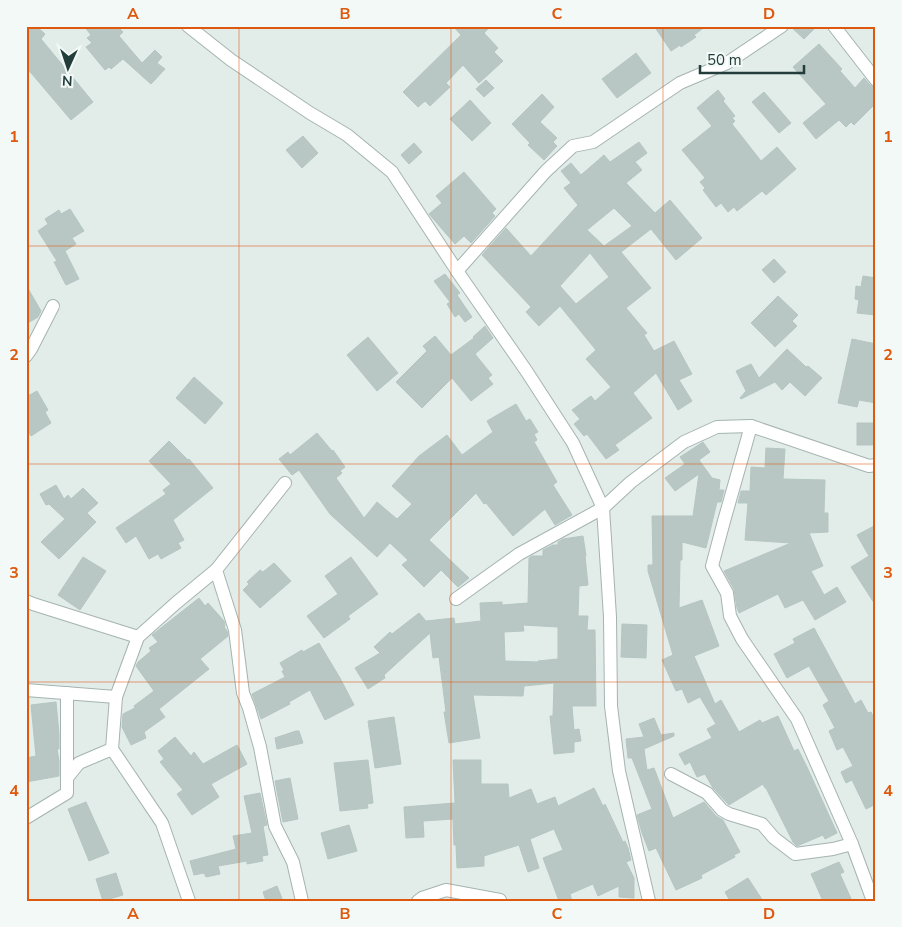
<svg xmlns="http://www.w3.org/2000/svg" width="902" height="927" font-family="'Nunito Sans',sans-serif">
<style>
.building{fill:#b8c7c3;stroke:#b5c6c2;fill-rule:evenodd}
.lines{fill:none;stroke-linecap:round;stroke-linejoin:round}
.minor-casing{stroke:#a5b4b1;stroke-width:14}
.minor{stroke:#fff;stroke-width:12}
.grid{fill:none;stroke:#de580e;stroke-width:1;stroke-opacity:0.55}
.neatline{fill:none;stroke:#de580e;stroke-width:2}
.grid-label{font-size:16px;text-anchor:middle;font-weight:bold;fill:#de580e}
</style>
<rect width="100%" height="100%" fill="#e2ece9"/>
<g class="building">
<polygon points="26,26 36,26 45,34 41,39 93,102 71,120 26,67"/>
<polygon points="84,26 117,26 123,32 119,36 142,63 155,50 162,57 157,63 165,69 151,84 123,59 111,69 109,67 105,70 86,47 92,43 87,38 91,35"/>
<polygon points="453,26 491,26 484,33 498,48 494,52 503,61 479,83 463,65 446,83 450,87 430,106 425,101 418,107 403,92 461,35"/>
<polygon points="654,26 706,26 694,35 696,37 681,47 680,45 671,51"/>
<polygon points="790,26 817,26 804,39"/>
<polygon points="819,44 842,69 840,71 855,88 864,78 870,85 876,88 876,103 854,125 851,122 846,127 839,120 816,139 803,123 826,104 793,67"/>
<polygon points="636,53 651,73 617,98 602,79"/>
<polygon points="486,80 494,88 484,97 476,89"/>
<polygon points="718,90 725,99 723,101 735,116 732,118 735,121 732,124 761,161 777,147 796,169 766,195 762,191 737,211 734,207 728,212 721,203 716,207 703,190 705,188 700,182 705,178 702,174 682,150 712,126 697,108"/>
<polygon points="764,92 791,123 779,133 752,102"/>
<polygon points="542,94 554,107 540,122 557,138 553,142 557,146 544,160 528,145 530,143 512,124"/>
<polygon points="470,100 491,123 472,141 450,119"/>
<polygon points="303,136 318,153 302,168 286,150"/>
<path d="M639,142l8,11 -12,9 7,8 -16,13 29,30 15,-13 32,38 -26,22 -25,-31 -30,23 30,36 -25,20 21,25 -3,2 10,16 20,-10 18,33 -13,6 13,21 -14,9 -22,-37 -23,20 19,25 -37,27 4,5 -13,9 -19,-25 -3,2 -10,-12 6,-5 -8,-9 19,-14 4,5 16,-14 -25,-28 10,-9 -36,-44 -21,20 -13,-14 5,-5 -49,-52 24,-27 25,28 47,-51 -14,-17 7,-5 -10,-12 10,-8 10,12 23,-20 6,7zM614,208l18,18 -28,20 -17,-16zM590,253l19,24 -33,27 -16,-18z"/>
<polygon points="414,143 422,152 409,164 401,155"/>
<polygon points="464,172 496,209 492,213 495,216 471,243 464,236 455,244 429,214 442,203 436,196"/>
<polygon points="70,209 84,231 72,238 76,244 65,251 79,279 66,285 54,262 57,261 38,231 48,224 45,219 59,210 61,214"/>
<polygon points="774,259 786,272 774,283 762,270"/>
<polygon points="445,274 460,293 457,295 472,317 465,322 459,314 455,317 447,304 450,302 434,281"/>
<polygon points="863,276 876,278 876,315 857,313 859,300 855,299 856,286 861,287"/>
<polygon points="26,285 41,311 38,317 26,324"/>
<polygon points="778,296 798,315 792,321 797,326 775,347 751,323"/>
<polygon points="485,326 493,338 475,354 492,375 488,378 493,384 471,401 452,378 422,408 396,382 427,351 423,346 435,336 451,355 474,338 473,337"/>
<polygon points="368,337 398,373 377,391 347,355"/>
<polygon points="852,339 876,344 876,403 859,400 857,407 838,403"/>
<polygon points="787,349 806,367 808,366 822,378 805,396 790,382 782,390 775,382 741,399 740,398 746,391 736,371 751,364 759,378"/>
<polygon points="194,377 223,403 205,424 176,398"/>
<polygon points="37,391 48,410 45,412 51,423 31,436 26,428 26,397"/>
<polygon points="516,404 526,421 530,419 538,432 534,434 537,440 534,442 557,482 553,485 572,515 555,525 545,509 513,536 486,503 484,504 476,493 429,540 469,578 458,587 441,570 424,587 402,565 408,560 390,543 377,557 330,514 299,470 292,475 279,459 288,452 290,455 317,433 332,451 333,450 345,467 340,471 342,473 336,478 364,518 377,502 397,519 412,504 392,486 419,456 447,435 462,455 493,432 487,421"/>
<rect x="857" y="423" width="19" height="22"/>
<polygon points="169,441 188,460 189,459 213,488 173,520 184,540 178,543 181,548 161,559 158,554 149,559 136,536 126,543 116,528 166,494 163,490 171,484 149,461"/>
<polygon points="703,442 710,452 699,460 712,478 720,480 719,490 724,490 721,502 717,502 706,548 682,542 682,560 680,560 679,608 702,600 719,646 694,656 715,704 721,700 739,732 760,720 762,723 778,716 794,751 798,749 807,767 837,833 825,839 823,835 797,846 793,842 766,788 765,788 763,784 729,805 713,788 705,774 697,777 690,762 685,765 679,754 712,738 707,729 716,724 700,697 688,703 682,689 676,691 662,660 673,655 648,571 648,565 653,565 652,516 693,516 699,474 675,491 665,478 685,464 680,457"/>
<polygon points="766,448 785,449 783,479 825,480 824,513 828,513 828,532 809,533 823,566 811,571 824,595 837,587 846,602 815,620 803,600 785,608 778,594 739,613 737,608 734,589 724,571 791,543 745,540 748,503 738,503 741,491 750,491 751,467 765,468"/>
<polygon points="56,485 64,499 68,495 71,499 83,488 98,503 87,513 96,522 59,559 41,542 65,519 49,504 46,505 40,494"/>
<polygon points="876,525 876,606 851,567 869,556 857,535"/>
<path d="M583,536l3,20h-1l3,29 -9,1 -1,30h10l-1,14h8l1,76h-24l2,24 5,-1 2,12 -7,1v10l-20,2 -4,-38h3l1,-33 -30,3 -1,10 -50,-1 7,43 -31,5 -5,-31h2l-7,-55 -6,1 -3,-25 -46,42 1,3 -17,11 -13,-21 25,-15 -6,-6 16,-15 2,2 27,-21 7,8 28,-3 1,6 26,-3 -1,-18 22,-1v3l26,-2 1,-45 3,-2h11v-6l10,-5h5v-3l5,-3zM523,625l35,2v32l-20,2v1l-33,-1 -1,-29 20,-1z"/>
<polygon points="83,557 106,571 80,610 58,595"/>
<polygon points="351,557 378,594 348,616 350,619 324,638 307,616 338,594 325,576"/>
<polygon points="274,563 291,581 260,608 243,590 249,584 247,582 260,570 263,572"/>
<polygon points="199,598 205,606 208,603 224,621 225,626 224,627 227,631 228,636 200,659 209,669 159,709 165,717 144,732 146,738 131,745 122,727 123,714 135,708 134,706 154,691 136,666 138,662 151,651 149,648 158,642 152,635"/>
<polygon points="622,624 647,625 646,658 621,657"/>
<polygon points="814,628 855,704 861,700 868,713 871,712 876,723 876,804 866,809 852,780 846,783 841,772 853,766 843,747 837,750 829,731 835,728 823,705 829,701 809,666 787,678 774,654 795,643 793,639"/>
<polygon points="319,643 340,678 354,705 325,720 310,690 289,702 290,704 261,719 252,694 285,677 282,671 284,670 280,663 302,650 303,652"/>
<polygon points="56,702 59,734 59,749 57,749 59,761 59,776 26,782 26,758 36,756 31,705"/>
<polygon points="394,717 401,764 375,768 368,721"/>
<polygon points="654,718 661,735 674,733 674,736 644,749 647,770 654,768 673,818 704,802 716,816 723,820 740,852 734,855 735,857 701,875 702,878 676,890 656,848 649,851 642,833 637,815 652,809 632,758 628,758 626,739 644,737 639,724"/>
<polygon points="296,731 299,731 303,743 277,749 275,738"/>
<polygon points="175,737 191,756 194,752 203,764 237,745 247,764 211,784 219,797 192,815 177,794 183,790 160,762 164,759 158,751"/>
<polygon points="368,760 373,803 367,804 368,808 340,811 334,763"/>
<polygon points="453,760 481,760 481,784 508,784 509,798 531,789 537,804 555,797 558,806 594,788 603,806 605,804 623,842 625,841 628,848 631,860 626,862 634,878 634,898 619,897 619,886 598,896 593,884 570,894 572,901 559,901 543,858 563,850 554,829 530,839 539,868 528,872 519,845 484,856 484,866 457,868 456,845 454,845 453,819 423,821 424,837 406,838 404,807 455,803"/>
<polygon points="290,778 298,819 283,822 275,781"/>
<polygon points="260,793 267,825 263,826 268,855 262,856 263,861 247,864 247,861 218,866 220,874 206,877 204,873 194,875 190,861 236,849 233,836 252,833 244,796"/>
<polygon points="86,802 109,853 89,861 68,809"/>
<polygon points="349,825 357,851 328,859 321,833"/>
<polygon points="839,862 844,872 840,874 852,901 823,901 811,874"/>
<polygon points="116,873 123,895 103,901 96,879"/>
<polygon points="748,878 763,901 730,901 725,892"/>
<polygon points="277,886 283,901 266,901 263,892"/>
</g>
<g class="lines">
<defs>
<g id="minor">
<polyline points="188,26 231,60 310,113 347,135 392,172 457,271 527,372 573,443 603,508 610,617 611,706 619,771 649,901"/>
<polyline points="834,26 876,80"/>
<polyline points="457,271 546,171 573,146 593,142 680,83 727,63 782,26"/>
<polyline points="26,356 31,349 53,306"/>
<polyline points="751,426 724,521 712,566 727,593 730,616 742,639 797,719 852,844 873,901"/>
<polyline points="216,570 235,630 243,693 249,708 260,747 275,826 293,862 302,901"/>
<polyline points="456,599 519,554 603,508 631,482 684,442 717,427 751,426 869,466 876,465"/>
<polyline points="26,601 33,604 138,637"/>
<polyline points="26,690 116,697"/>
<polyline points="671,774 707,793 722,810 729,814 762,824 774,838 795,854 833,849 852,844"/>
<polyline points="67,778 67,693"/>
<polyline points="26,818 67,793 67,778 79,763 112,749"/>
<polyline points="189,901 162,823 112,749 116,697 138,637 176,603 216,570 285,483"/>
<polyline points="418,901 422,898 446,890 500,900"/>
</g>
</defs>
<use href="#minor" class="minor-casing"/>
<use href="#minor" class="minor"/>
</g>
<path class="grid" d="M239,26v875M451,26v875M663,26v875M26,246h850M26,464h850M26,682h850"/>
<rect width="902" height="927" fill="none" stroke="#f3f9f7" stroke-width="55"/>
<g transform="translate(68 68) rotate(183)" stroke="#f3f9f7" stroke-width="4" paint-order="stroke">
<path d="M0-4L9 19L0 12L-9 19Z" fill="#223d3a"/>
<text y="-8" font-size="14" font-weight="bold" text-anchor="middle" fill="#223d3a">N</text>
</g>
<path d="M700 65v8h104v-8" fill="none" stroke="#223d3a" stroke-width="2.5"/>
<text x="707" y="65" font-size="15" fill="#223d3a" stroke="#f3f9f7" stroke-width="4" paint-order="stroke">50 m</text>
<rect x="28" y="28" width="846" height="872" class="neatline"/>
<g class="grid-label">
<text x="133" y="19">A</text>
<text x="345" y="19">B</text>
<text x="557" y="19">C</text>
<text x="769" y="19">D</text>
<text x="14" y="142">1</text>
<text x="888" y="142">1</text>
<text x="14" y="360">2</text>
<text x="888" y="360">2</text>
<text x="14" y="578">3</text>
<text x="888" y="578">3</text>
<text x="14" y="796">4</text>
<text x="888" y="796">4</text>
<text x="133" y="919">A</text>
<text x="345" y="919">B</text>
<text x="557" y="919">C</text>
<text x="769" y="919">D</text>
</g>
</svg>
